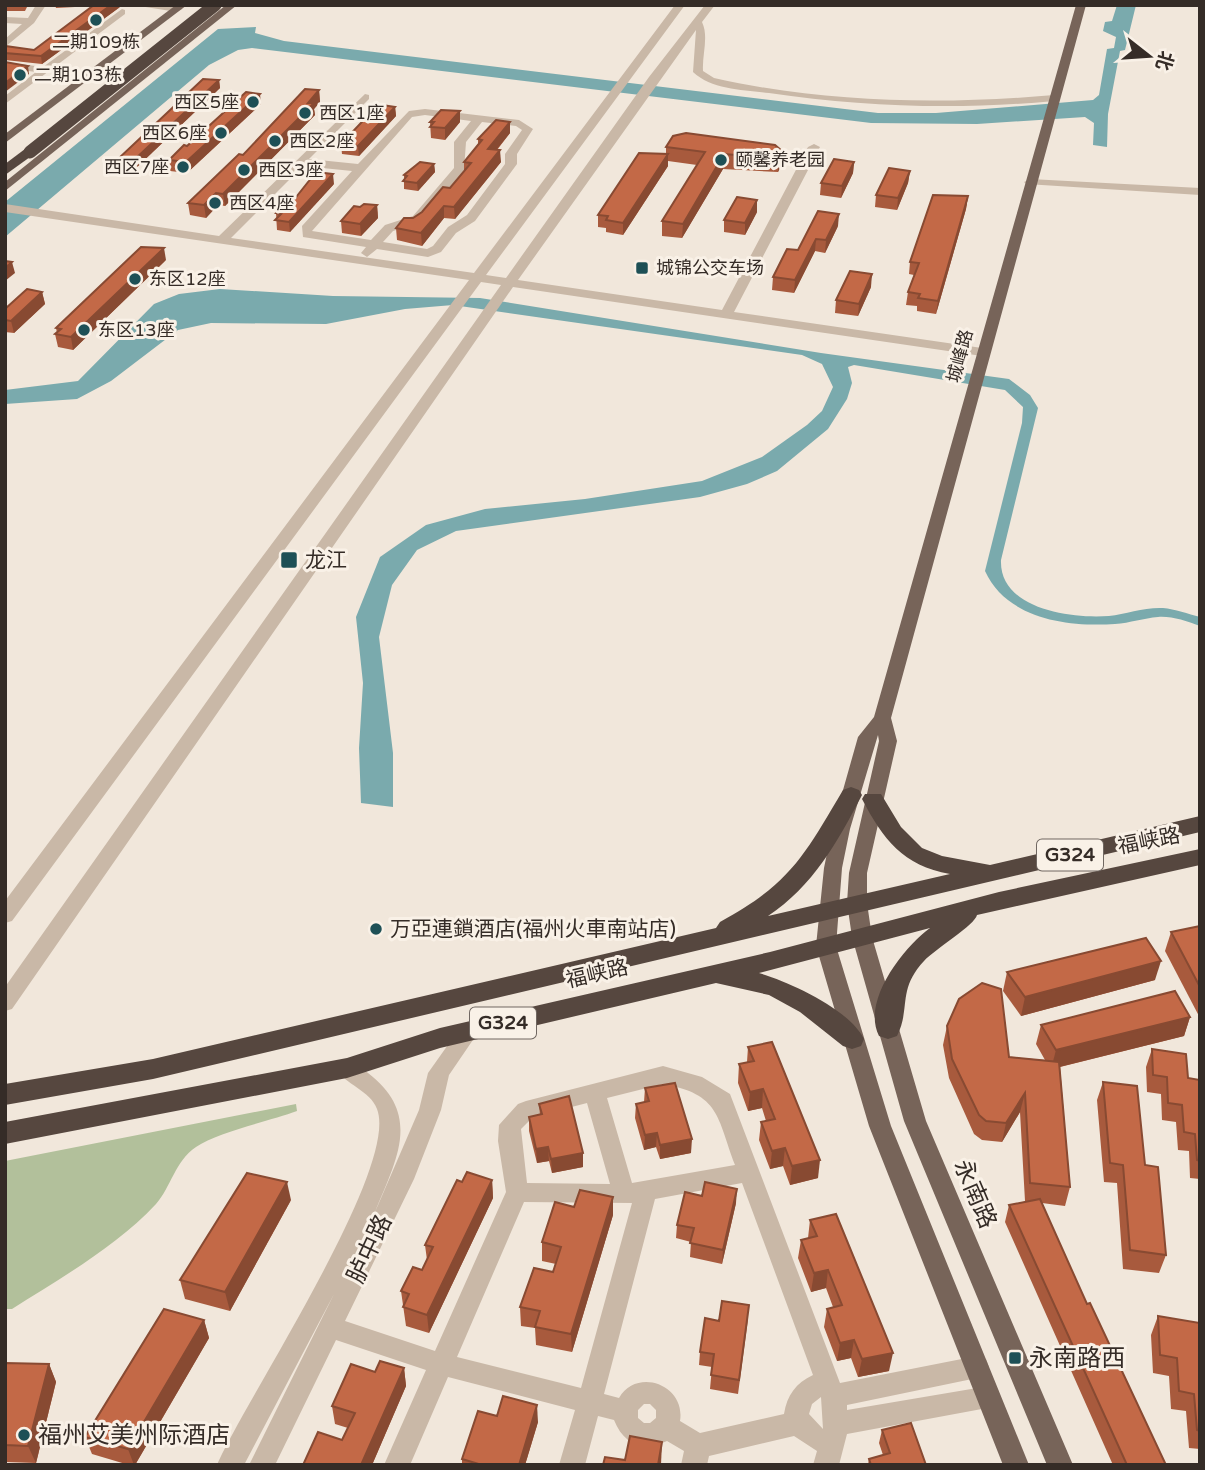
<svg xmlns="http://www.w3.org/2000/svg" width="1205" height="1470" font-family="'Varela Round','Noto Sans SC',sans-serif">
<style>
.green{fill:#b2c09b}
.water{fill:#7aaaad}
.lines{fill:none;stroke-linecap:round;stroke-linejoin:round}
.minor{fill:#c9b8a7;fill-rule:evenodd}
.major{fill:#776459;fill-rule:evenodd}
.highway{fill:#56473f;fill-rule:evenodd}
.highway-bridge{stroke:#56473f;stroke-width:13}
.wall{fill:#a85a3d}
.shaded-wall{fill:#884a32}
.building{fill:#c36947;stroke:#884a32;stroke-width:2}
.poi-dot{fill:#1e5056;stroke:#f9f1e7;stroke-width:2.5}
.labels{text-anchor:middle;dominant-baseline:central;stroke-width:6;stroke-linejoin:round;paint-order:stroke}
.far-poi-label{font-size:18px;fill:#352c27;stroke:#f9f1e7;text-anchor:start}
.far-street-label{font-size:18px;fill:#352c27;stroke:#f9f1e7}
.shield{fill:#f9f1e7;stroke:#706761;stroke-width:2}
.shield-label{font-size:19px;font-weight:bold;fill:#352c27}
.poi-label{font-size:21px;fill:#352c27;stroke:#f9f1e7;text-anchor:start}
.street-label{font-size:21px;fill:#352c27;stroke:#f9f1e7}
.near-street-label{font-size:24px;fill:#352c27;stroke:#f9f1e7}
.near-poi-label{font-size:24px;fill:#352c27;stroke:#f9f1e7;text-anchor:start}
</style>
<rect width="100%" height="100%" fill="#f1e7db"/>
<path class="green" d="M296,1104l1,7c-27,10 -79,21 -101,36 -21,14 -25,40 -40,57 -40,43 -94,73 -144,105h-7v-148z"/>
<g class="water">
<polygon points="1117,5 1136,5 1125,50 1120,51 1108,114 1107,147 1093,145 1094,123 1085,117 977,124 871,123 252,48 238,50 209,65 5,237 5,202 218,29 256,27 255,33 284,41 878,113 936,113 1093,100 1099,95 1107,49 1114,48 1116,37 1103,31 1105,22 1112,21"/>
<path d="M220,289l113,7 147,2 341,55 188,26 21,16 8,13 -37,152c-2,49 70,59 108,56 17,-2 36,-9 54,-8 12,1 25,6 37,9v9c-14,-5 -28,-10 -42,-9 -14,1 -28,6 -43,7 -48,3 -108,-5 -130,-53l37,-148 1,-16 -18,-17 -151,-25 -6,2 4,16 -5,16 -19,30 -51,42 -30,13 -47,13 -244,34 -39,19 -25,35 -13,52 14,116v54l-32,-4 -2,-55 4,-65 -7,-66 24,-60 46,-32 59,-16 100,-10 117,-18 60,-24 45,-32 15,-14 11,-24 -11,-23 -20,-9 -349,-50 -48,4 -79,15 -115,-1 -33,7 -67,51 -34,18 -72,5v-14l73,-9 76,-77 25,-10z"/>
</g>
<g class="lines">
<g class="minor">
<polygon points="36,5 46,5 34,23 5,47 5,39 22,24 5,23 5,17 28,18"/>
<polygon points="133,5 169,5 182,9 177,12"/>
<path d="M675,5h10l-199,270 20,3 143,-201 56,-72h10l-13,17c7,15 0,32 1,49l11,7c111,25 228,27 340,17l5,3 -5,3c-96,9 -190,6 -285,-8 -24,-3 -57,-3 -76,-21l3,-42 -178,250 204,30 86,-163 6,-3 6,3 -86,165 248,36 7,4 -7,4 -469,-69 -501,722 -7,2v-24l496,-702 -20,-3 -469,639 -7,2v-22l464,-621 -464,-68v-8l214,32 146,-142 4,1v4l-60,60 49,5 51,-53 16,-2 94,11 14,9 -16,25v10l-42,57 -19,12 -15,19 -13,5 -51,-8 -10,8 -6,-4 5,-6 -63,-10 -1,-11 50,-55 -49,-5 -72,72 243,35zM425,115l46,6 -17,21v26l-41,48 -28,9 -14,15 -59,-9 100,-114zM482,122l34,4 6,4 -17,24v10l-38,51 -19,12 -15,19 -6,3 -44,-7 10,-11 28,-9 43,-52 2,-28z"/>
<polygon points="122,9 125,10 125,14 5,104 5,96 36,72 5,68 5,62 43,67"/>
<polygon points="1030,179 1200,188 1200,195 1026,184 1024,182"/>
<path d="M469,1023l7,2 3,6 -30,44 -8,35 -27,69 -69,142 90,30 71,-159 -8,-51 1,-16 19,-21 8,-3 137,-35 39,11 28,17 110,289 137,-27 9,3 3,8 -3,8 -9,3 -130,27v5l142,-24 9,4 3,8 -3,8 -151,28 -8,31h-26l4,-14 -23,-15 -85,20 -2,9h-26l3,-14 -17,-10c-24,11 -43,4 -53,-21l-16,-4 -13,49h-26l16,-55 -127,-33 -38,88h-26l42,-95 -90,-30 -61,125h-26l85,-171 -90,171h-27c29,-67 183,-297 160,-356 -7,-19 -32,-24 -41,-41l4,-6c12,-4 19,3 28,11 55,42 28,87 7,139l44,-102 9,-37 34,-48zM663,1084c57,10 54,33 72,81l-103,18 -25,-85zM587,1103l23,81 -83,-1 -6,-54 12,-12zM742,1183l71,192c-17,8 -26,20 -29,39l-84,19 -20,-12c6,-36 -43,-54 -61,-23l-15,-4 51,-195zM524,1202l108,1 -51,185 -124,-31zM821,1397l2,32 -14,-15 3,-10zM644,1404h6l6,6v8l-6,5h-6l-6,-5v-8z"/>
</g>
<g class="major">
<polygon points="176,5 187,5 5,143 5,134"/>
<polygon points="226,5 237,5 5,191 5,182"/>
<polygon points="1076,5 1086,5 891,718 897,741 867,873 867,903 872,937 926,1121 1073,1465 1047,1465 904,1121 852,937 847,903 849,873 879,741 878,735 850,829 842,868 836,946 891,1126 1029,1465 1003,1465 869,1126 816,946 824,868 832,829 858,737 874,717"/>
</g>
<g class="highway">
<polygon points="25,149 37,152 5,175 5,164"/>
<path d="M851,787l8,3 3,5c-25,48 -49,91 -94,121l182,-42c-47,-8 -67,-35 -88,-75l3,-5h16l20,33 21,21 20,8 48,9 210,-49v16l-1047,247 -148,26v-21l148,-25 563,-131 4,-6c70,-38 84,-66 123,-132z"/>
<path d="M1200,849v16l-223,50c-2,10 -42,34 -53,46 -27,29 -13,47 -27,75l-9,3 -9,-3c-18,-35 25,-89 51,-108l-171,45c31,9 90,36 105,66l-3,7 -9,3 -9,-3 -43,-34 -31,-17 -53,-12 -276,65 -93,30 -342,66v-22l342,-64 93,-30 330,-76 229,-60z"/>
</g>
<polyline class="highway-bridge" points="30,152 215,5"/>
</g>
<g class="wall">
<polygon points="5,5 28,5 25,11 5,11"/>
<polygon points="55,5 76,5 75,7 56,8"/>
<polygon points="120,7 42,64 5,60 5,46 34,50"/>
<polygon points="219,80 220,88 135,169 119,167 118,159"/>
<polygon points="319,90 320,102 314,109 315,115 225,206 218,205 206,218 190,215 188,203"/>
<polygon points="261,104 187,173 170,171 169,160"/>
<polygon points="395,107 396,116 359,156 342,154 341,144"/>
<polygon points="460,111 460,122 445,140 431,138 430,122"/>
<polygon points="510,122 510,133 497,150 501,162 455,219 444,218 422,246 397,240 396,228 413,218 422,212 450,188 464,171 464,162 478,144 478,139"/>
<polygon points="775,145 781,165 778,172 723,169 682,238 662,236 662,221 697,165 668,161 668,166 623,235 606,232 606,228 598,227 598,215 666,154 666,147"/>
<polygon points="854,162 853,173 841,198 820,195 821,183"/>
<polygon points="434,164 435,172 418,191 404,189 404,175"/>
<polygon points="910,171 908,183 897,210 875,207 876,195"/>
<polygon points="334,184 290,232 277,230 276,213 293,201"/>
<polygon points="968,196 966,209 936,314 917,311 917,306 906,305 908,292 914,275 909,274 910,262"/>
<polygon points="377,205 378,218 361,236 342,233 341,221 360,207"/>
<polygon points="757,212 745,235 724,232 724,220"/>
<polygon points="838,226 825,253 815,251 794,293 772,290 773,277 798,250"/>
<polygon points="166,260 73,350 58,347 55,334 57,333 56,328"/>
<polygon points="871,287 858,316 835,313 836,300"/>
<polygon points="42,292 45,304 14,333 5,332 5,309"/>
<polygon points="1200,926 1200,1018 1165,951 1171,932"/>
<polygon points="1007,972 1155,980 1021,1016 1003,991"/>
<polygon points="1190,1017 1184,1036 1060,1067 1070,1187 1065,1206 1042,1203 1087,1304 1166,1465 1113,1465 1005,1222 1009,1205 1028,1201 1025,1201 1020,1112 1002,1142 982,1140 974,1134 949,1078 943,1045 947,1026 1009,1057 1045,1060 1036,1044 1041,1025"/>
<polygon points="748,1047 818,1178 790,1185 783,1166 770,1169 759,1140 761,1122 766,1121 762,1108 748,1111 738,1083 739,1064 747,1062"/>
<polygon points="1152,1049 1188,1078 1200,1080 1200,1179 1190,1178 1189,1151 1178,1150 1176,1122 1162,1120 1161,1094 1147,1092 1146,1067"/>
<polygon points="1103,1082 1145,1165 1166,1255 1159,1273 1123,1269 1117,1183 1104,1182 1097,1100"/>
<polygon points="645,1088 691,1153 660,1159 656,1147 644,1150 635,1118 636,1104 644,1102"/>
<polygon points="539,1104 583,1153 583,1167 552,1173 549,1161 537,1163 529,1131 529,1117 540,1115"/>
<polygon points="492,1180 493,1198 429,1333 406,1326 401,1291 422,1270 427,1260 425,1245 462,1182"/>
<polygon points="291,1200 230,1311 185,1299 180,1280"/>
<polygon points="736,1203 722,1264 690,1257 691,1242 676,1238 677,1225"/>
<polygon points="574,1207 613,1215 572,1352 536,1345 535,1328 521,1326 520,1307 553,1272 556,1264 542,1261 542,1242"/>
<polygon points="810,1220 889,1371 858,1377 851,1358 837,1361 824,1327 827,1309 833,1307 826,1288 811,1292 798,1258 801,1240 808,1238"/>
<polygon points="1158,1316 1200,1323 1200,1449 1189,1448 1186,1411 1171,1409 1169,1376 1153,1373 1151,1335"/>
<polygon points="748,1319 738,1394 710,1389 712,1367 699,1365 700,1352"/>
<polygon points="204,1320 209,1338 135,1465 129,1465 92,1454 85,1437"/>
<polygon points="5,1363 49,1364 56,1382 36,1463 5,1462"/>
<polygon points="404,1368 406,1386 372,1465 303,1465 342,1440 348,1428 335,1424 332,1406 375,1372"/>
<polygon points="497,1416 538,1422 525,1465 462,1465 462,1459"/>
<polygon points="882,1430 926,1465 868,1465 869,1459 883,1455 879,1443"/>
</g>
<g class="shaded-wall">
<polygon points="111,5 120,5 120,7 42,64 41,56"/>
<polygon points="28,66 29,74 5,92 5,83"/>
<polygon points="219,80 220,88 135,169 133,161"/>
<polygon points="319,90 320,102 314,109 315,115 225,206 223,194"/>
<polygon points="260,94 261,104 187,173 186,162"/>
<polygon points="395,107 396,116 359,156 358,146"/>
<polygon points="460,111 460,122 445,140 445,128"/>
<polygon points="510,122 510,133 488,160 488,149"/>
<polygon points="500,150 501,162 455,219 454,207"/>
<polygon points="782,151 781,165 778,172 778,158"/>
<polygon points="668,154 668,166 623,235 623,223"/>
<polygon points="724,154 723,169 682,238 683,224"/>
<polygon points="854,162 853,173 841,198 842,186"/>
<polygon points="434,164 435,172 418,191 417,183"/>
<polygon points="910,171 908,183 897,210 898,198"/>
<polygon points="333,174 334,184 290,232 289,222"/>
<polygon points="216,193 218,205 206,218 204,205"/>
<polygon points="968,196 966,209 936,314 938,301"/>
<polygon points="757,200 757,212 745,235 745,223"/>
<polygon points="377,205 378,218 361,236 360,224"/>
<polygon points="444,206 444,218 422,246 421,233"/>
<polygon points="839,214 838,226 825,253 826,240"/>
<polygon points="816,239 815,251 794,293 795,280"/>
<polygon points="164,248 166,260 73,350 71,337"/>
<polygon points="12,262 15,273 5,281 5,268"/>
<polygon points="872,274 871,287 858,316 859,304"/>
<polygon points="42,292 45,304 14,333 11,321"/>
<polygon points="1161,961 1155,980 1021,1016 1025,997"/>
<polygon points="1190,1017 1184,1036 1051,1069 1056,1050"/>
<polygon points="763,1089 762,1108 748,1111 750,1092"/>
<polygon points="1025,1093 1020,1112 1002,1142 1006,1123"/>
<polygon points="657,1133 656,1147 644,1150 645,1135"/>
<polygon points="692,1139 691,1153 660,1159 660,1145"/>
<polygon points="548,1147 549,1161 537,1163 536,1149"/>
<polygon points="785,1148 783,1166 770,1169 772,1151"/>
<polygon points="583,1153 583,1167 552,1173 551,1159"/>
<polygon points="820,1160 818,1178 790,1185 792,1166"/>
<polygon points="492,1180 493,1198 429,1333 427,1315"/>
<polygon points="287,1182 291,1200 230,1311 225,1292"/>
<polygon points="737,1189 736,1203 722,1264 723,1250"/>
<polygon points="613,1197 613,1215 572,1352 571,1334"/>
<polygon points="828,1270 826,1288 811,1292 814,1273"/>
<polygon points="204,1320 209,1338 135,1465 134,1465 128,1449"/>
<polygon points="854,1340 851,1358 837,1361 840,1343"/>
<polygon points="893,1353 889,1371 858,1377 862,1359"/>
<polygon points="49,1364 56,1382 36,1463 28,1446"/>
<polygon points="404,1368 406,1386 372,1465 361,1465"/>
<polygon points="537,1405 538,1422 525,1465 519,1465"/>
<polygon points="662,1442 661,1465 658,1465"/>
</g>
<g class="building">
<polygon points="94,5 111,5 41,56 5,53 5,46 34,50"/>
<polygon points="5,62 28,66 5,83"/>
<polygon points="203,79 219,80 133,161 118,159"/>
<polygon points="305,89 319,90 308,103 314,103 223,194 216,193 204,205 188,203 239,154 243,155"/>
<polygon points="246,92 260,94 186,162 169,160 184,145 187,146"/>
<polygon points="382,105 395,107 358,146 341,144 375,108"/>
<polygon points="441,110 460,111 445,128 430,127 434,122 430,122"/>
<polygon points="496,120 510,122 488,149 500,150 454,207 444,206 421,233 396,228 404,218 413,218 422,212 443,187 450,188 471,163 464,162 482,140 478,139"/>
<polygon points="686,133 775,145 782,151 778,158 724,154 683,224 662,221 705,152 666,147 673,136"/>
<polygon points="639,153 668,154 623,223 606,220 608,216 598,215"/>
<polygon points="834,159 854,162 842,186 821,183"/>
<polygon points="420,162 434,164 417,183 403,181 407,176 404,175"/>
<polygon points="889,168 910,171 898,198 876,195"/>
<polygon points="316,172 333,174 289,222 275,220 281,214 276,213 288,200 293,201"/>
<polygon points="933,195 968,196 938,301 918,298 920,294 908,292 919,263 910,262"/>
<polygon points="737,197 757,200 745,223 724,220"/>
<polygon points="364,204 377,205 360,224 341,221 354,206 360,207"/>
<polygon points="818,211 839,214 826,240 816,239 795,280 773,277 787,249 798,250"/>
<polygon points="141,247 164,248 71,337 55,334 61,329 56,328"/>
<polygon points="5,261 12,262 5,268"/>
<polygon points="850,271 872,274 859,304 836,300"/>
<polygon points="27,289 42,292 11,321 5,320 5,309"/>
<polygon points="1200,926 1200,987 1171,932"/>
<polygon points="1146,938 1161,961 1025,997 1007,972"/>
<polygon points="982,983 1001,989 1009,1057 1059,1062 1070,1187 1030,1183 1025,1093 1006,1123 986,1121 979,1115 952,1059 947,1026 959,999"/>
<polygon points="1175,991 1190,1017 1056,1050 1041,1025"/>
<polygon points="772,1042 820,1160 792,1166 785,1148 772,1151 761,1122 775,1119 763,1089 750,1092 739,1064 754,1061 748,1047"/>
<polygon points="1152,1049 1186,1054 1188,1078 1200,1080 1200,1161 1197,1160 1195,1134 1184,1132 1182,1105 1168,1103 1167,1077 1153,1075"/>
<polygon points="1103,1082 1137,1086 1145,1165 1158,1167 1166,1255 1130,1250 1123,1165 1110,1163"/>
<polygon points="675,1083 692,1139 660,1145 657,1133 645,1135 636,1104 649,1101 645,1088"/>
<polygon points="569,1096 583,1153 551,1159 548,1147 536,1149 529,1117 542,1114 539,1104"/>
<polygon points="467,1172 492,1180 427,1315 403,1307 409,1294 401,1291 413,1267 422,1270 433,1247 425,1245 457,1180 462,1182"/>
<polygon points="247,1173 287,1182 225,1292 180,1280"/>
<polygon points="705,1182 737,1189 723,1250 690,1243 694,1228 677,1225 685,1192 702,1196"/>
<polygon points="580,1190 613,1197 571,1334 535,1327 540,1311 520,1307 534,1268 553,1272 561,1247 542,1242 555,1202 574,1207"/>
<polygon points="1040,1199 1087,1304 1090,1303 1166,1465 1127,1465 1009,1205"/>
<polygon points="836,1214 893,1353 862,1359 854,1340 840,1343 827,1309 842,1305 828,1270 814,1273 801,1240 817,1236 810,1220"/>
<polygon points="722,1301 749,1305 739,1380 711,1375 714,1354 700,1352 705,1318 719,1321"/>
<polygon points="164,1309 204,1320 128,1449 85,1437"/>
<polygon points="1158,1316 1200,1323 1200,1431 1197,1430 1194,1394 1179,1391 1177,1358 1160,1355"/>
<polygon points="380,1361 404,1368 361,1465 303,1465 318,1432 342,1440 355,1413 332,1406 351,1364 375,1372"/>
<polygon points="5,1363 49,1364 28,1446 5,1445"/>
<polygon points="503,1396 537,1405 519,1465 482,1465 462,1459 478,1411 497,1416"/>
<polygon points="911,1423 926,1465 871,1465 869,1459 890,1453 882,1430"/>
<polygon points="630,1436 662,1442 658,1465 603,1465 605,1457 625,1460"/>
</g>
<g class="poi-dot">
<circle cx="96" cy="20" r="7"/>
<circle cx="20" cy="75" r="7"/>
<circle cx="253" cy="102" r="7"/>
<circle cx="305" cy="113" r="7"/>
<circle cx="221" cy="133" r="7"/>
<circle cx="275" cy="141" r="7"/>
<circle cx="721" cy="160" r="7"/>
<circle cx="183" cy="167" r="7"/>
<circle cx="244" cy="170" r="7"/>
<circle cx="215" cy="203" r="7"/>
<rect x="635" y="261" width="14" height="14" rx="3.5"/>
<circle cx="135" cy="279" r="7"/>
<circle cx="84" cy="330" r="7"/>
<rect x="280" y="551" width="18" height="18" rx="3.5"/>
<circle cx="376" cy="929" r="7"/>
<rect x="1008" y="1351" width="14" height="14" rx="3.5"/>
<circle cx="24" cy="1435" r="7"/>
</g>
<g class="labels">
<g class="far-poi-label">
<text x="96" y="42" text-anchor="middle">二期109栋</text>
<text x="34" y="75">二期103栋</text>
<text x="239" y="102" text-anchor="end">西区5座</text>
<text x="319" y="113">西区1座</text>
<text x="207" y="133" text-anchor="end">西区6座</text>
<text x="289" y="141">西区2座</text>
<text x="735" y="160">颐馨养老园</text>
<text x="169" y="167" text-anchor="end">西区7座</text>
<text x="258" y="170">西区3座</text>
<text x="229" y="203">西区4座</text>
<text x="656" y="268">城锦公交车场</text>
<text x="149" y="279">东区12座</text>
<text x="98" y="330">东区13座</text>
</g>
<g class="far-street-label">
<text transform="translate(960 356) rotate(-75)">城峰路</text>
</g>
<g class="shield">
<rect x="1037" y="839.5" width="66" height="31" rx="5"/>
<rect x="470" y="1007.5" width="66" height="31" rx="5"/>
</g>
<g class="shield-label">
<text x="1070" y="855">G324</text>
<text x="503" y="1023">G324</text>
</g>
<g class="poi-label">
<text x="305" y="560">龙江</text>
<text x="390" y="929">万亞連鎖酒店(福州火車南站店)</text>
</g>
<g class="street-label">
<text transform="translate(1149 841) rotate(-11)">福峡路</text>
<text transform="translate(597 974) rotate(-13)">福峡路</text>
</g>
<g class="near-street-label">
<text transform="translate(975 1194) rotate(67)">永南路</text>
<text transform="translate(370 1249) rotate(-65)">胪中路</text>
</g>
<g class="near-poi-label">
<text x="1029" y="1358">永南路西</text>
<text x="38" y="1435">福州艾美州际酒店</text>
</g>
</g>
<rect width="1205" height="1470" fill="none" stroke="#352c27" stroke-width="14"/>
<g transform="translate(1149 56) rotate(107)" stroke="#f9f1e7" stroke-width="5" paint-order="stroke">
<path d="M0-5L12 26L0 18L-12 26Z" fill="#352c27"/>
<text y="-10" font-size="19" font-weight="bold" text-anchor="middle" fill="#352c27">北</text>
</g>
</svg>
